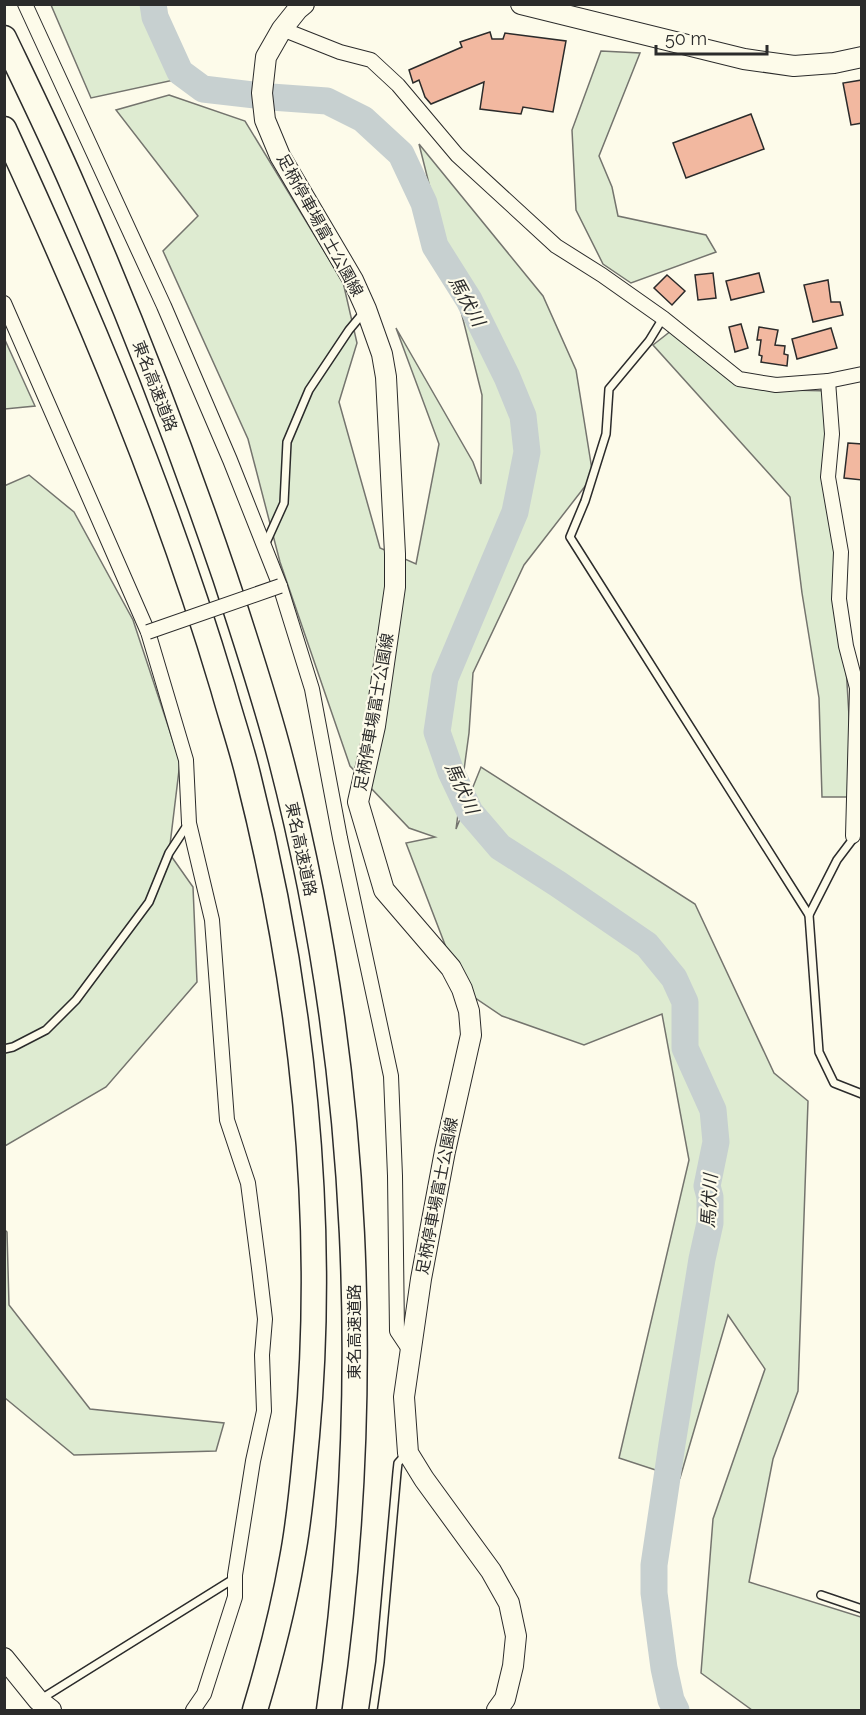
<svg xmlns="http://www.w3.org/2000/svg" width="866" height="1715" font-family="Raleway,'Noto Sans JP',sans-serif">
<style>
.green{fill:#deebd1;stroke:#74746e;stroke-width:1.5}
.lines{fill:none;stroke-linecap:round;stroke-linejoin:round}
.river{stroke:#c7d0d0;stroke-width:27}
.building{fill:#f2b8a0;stroke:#2b2b2b;stroke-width:1.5}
.service-casing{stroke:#2b2b2b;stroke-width:10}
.minor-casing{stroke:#2b2b2b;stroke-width:16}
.secondary-casing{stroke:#2b2b2b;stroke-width:22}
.motorway-casing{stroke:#2b2b2b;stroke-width:27}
.service{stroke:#fdfbea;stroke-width:7}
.minor{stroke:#fdfbea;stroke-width:14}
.secondary{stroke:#fdfbea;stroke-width:20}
.motorway{stroke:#fdfbea;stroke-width:24}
.minor-bridge-casing{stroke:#2b2b2b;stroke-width:16;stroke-linecap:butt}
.minor-bridge{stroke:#fdfbea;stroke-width:14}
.labels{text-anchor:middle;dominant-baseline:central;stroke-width:4.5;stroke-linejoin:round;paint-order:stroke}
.street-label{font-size:16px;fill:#2b2b2b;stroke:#fdfbea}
.water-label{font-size:18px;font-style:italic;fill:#2b2b2b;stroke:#fdfbea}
</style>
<rect width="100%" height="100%" fill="#fdfbea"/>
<g class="green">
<polygon points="51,5 148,5 174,80 91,98"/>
<polygon points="601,51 640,53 599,156 612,187 618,216 706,235 716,252 631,283 603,264 576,210 572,130"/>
<polygon points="169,95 245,121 343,282 357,343 339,402 380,548 416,564 439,444 396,328 473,462 481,484 482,395 419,144 543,296 576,370 593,476 524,565 473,673 469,733 456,829 481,767 695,904 774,1073 808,1101 798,1391 773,1459 749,1582 861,1617 861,1710 752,1710 701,1673 713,1519 765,1369 728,1315 680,1478 619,1458 689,1160 662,1014 584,1045 502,1016 462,989 406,843 435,837 409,828 350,766 280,562 248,439 163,251 198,216 116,110"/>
<polygon points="676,327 756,389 829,391 854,797 822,797 819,698 802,593 790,497 653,345"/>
<polygon points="5,340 35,406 5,409"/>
<polygon points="29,475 74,512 133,620 180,762 169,853 193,887 197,982 106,1087 5,1146 4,486"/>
<polygon points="4,1229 7,1232 9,1305 90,1409 224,1423 216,1451 74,1455 5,1398"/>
</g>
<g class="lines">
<polyline class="river" points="153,4 155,17 180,72 203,89 271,97 327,101 363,119 401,154 424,203 435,246 469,300 507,377 523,416 527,452 515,512 445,678 437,732 451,772 470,812 500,847 558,884 647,945 674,978 685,1002 685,1048 713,1110 716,1142 707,1186 710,1197 710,1223 702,1259 672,1444 654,1565 654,1593 664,1668 671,1700 676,1710"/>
</g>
<g class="building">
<polygon points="490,32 492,39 503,39 505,33 566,41 553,112 523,107 521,114 480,109 484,82 431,104 425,97 419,80 413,83 409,70 462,47 460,42"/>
<polygon points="862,80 862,123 851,125 843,83"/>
<polygon points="751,114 764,149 686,178 673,143"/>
<polygon points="713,273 716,298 698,300 695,275"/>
<polygon points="759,273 764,292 731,300 726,281"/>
<polygon points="667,275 685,291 672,305 654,288"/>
<polygon points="828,280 831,302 840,302 843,315 813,322 804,285"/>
<polygon points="741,324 748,348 735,352 729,327"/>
<polygon points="759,327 778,330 775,345 785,346 784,354 788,355 787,366 761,362 762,356 759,355 761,340 757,340"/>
<polygon points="831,328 837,348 797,359 792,339"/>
<polygon points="848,443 862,444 862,480 844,478"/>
</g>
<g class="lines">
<defs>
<g id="service">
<polyline points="663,318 649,341 609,389 606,434 585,501 570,537 809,915 819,1052 834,1083 862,1094"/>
<polyline points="265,545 284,503 287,442 309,390 349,330 364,312"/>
<polyline points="809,915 837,860 862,827"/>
<polyline points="4,1049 13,1047 46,1030 76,1000 149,902 169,853 188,824"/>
<polyline points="821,1595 862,1609"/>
<polyline points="41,1699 235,1578"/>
<polyline points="373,1710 380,1662 397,1472 398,1463 406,1454"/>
</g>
<g id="minor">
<polyline points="25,4 164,306 230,460 280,586 312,689 340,838 391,1076 395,1176 397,1331 411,1352"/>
<polyline points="282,29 340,52 371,60 398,85 457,155 556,246 602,275 663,318 739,379 776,385 828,381 862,374"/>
<polyline points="4,303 148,632 186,760 189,823 212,920 227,1120 248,1183 259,1268 265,1319 262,1355 264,1411 253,1461 235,1575 235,1597 204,1694 193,1710"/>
<polyline points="828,381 832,434 828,477 841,552 839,599 846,646 857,688 853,836"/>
</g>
<g id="secondary">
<polyline points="304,4 298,9 282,29 266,57 262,93 265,120 280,156 353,280 366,309 382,354 386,377 395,554 395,587 375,726 358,802 384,890 451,968 462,989 469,1011 471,1035 445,1151 421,1279 404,1397 408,1453 424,1479 491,1571 509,1603 516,1636 513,1666 505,1699 497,1710"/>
<polyline points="521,4 744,59 794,66 834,63 862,57"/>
<polyline points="4,1658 38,1700 51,1710"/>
</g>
<g id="motorway">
<path d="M4,38c24,50 48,99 70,150 56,127 106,257 151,389 20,61 40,121 56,183 80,308 93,636 48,950"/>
<path d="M4,129c84,182 162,367 219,559 8,29 18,58 25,87 54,213 79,442 59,661 -4,41 -7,82 -15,123 -9,51 -22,101 -37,151"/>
</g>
</defs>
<use href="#service" class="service-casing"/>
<use href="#minor" class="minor-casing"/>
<use href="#secondary" class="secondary-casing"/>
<use href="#motorway" class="motorway-casing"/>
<use href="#service" class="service"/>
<use href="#minor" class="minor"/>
<use href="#secondary" class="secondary"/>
<use href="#motorway" class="motorway"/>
<defs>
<polyline id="minor-bridge" points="148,632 280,586"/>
</defs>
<use href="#minor-bridge" class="minor-bridge-casing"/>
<use href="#minor-bridge" class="minor-bridge"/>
</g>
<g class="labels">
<g class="street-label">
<text transform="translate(320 225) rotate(61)">足柄停車場富士公園線</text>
<text transform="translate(155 386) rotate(69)">東名高速道路</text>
<text transform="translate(374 712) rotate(-80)">足柄停車場富士公園線</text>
<text transform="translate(301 849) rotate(78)">東名高速道路</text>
<text transform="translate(437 1196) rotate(-79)">足柄停車場富士公園線</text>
<text transform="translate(354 1332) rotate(-90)">東名高速道路</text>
</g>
<g class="water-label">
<text transform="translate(467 301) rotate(61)">馬伏川</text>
<text transform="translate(462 788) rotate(65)">馬伏川</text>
<text transform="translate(709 1201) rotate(-87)">馬伏川</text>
</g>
</g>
<rect width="866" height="1715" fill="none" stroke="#2b2b2b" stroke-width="12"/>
<path d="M656 45v9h111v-9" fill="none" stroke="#2b2b2b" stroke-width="3"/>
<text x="665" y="45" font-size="18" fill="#2b2b2b" stroke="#fdfbea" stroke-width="4.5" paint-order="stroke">50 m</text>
</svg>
